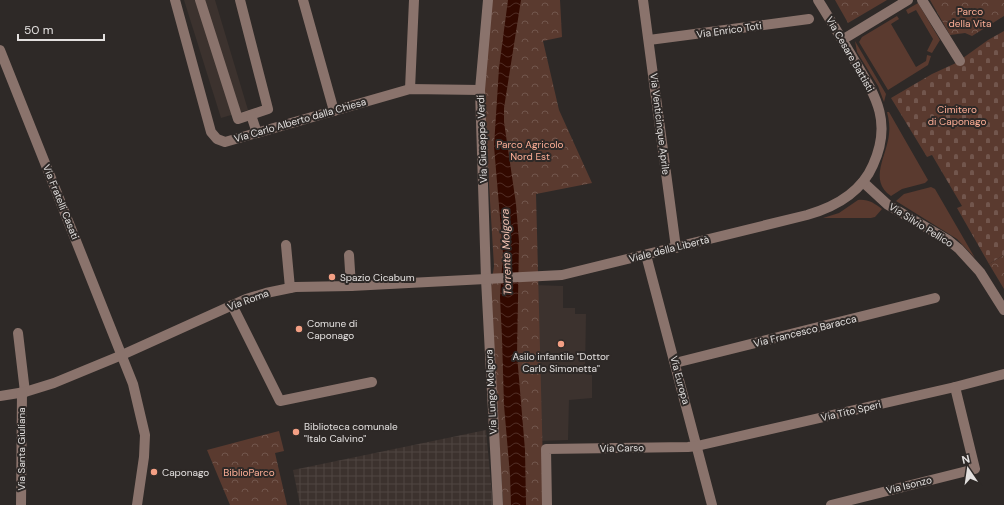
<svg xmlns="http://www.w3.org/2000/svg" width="1004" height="505" font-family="'DM Sans',sans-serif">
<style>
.built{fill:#3c322e}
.industrial{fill:url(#industrial-grid)}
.grass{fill:#5a3a2f}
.cemetery{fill:url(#cemetery-stones)}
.park{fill:url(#park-crowns)}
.water{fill:url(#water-waves)}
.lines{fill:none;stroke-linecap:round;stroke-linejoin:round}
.minor{stroke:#8a736c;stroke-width:10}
.poi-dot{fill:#f39f84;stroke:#2e2927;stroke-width:1.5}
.labels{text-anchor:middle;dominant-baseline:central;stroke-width:4;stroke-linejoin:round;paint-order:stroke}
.park-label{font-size:10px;fill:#fdae96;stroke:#2e2927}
.street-label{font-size:10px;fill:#e3e0df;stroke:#2e2927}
.poi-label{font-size:10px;fill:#e3e0df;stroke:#2e2927;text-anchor:start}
.water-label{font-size:11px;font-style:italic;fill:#f5c5b5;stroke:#2e2927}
</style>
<defs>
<pattern id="industrial-grid" width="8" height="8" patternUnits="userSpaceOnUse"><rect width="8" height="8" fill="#3c322e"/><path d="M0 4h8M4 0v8" fill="none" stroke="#4f4642"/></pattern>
<pattern id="cemetery-stones" width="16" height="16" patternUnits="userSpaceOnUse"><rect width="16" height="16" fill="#5a3a2f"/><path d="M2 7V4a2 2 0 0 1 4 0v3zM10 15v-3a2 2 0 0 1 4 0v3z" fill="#72564d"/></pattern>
<pattern id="park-crowns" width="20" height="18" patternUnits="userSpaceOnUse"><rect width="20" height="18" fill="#5a3a2f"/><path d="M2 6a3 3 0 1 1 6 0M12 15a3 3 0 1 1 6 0" fill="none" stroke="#72564d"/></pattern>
<pattern id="water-waves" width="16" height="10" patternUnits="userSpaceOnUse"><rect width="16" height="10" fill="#320900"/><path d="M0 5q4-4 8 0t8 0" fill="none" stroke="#502d25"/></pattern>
</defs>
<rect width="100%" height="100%" fill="#2e2927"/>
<g class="built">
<polygon points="184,0 215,0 248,110 221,118"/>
<polygon points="534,285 563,286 563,308 575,308 575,314 586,314 585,374 592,375 592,398 569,400 568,440 540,441"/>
</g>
<polygon class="industrial" points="486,430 493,505 300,505 293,470"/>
<g class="grass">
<polygon points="918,3 940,40 932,53 927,51 933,39 916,10 908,14 906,10"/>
<polygon points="897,16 899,19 891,24 916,67 926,61 927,55 931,56 928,65 888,90 859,42 862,37"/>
<polygon points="855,41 886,94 884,102 878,86 857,52"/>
<path d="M887,112h2l39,68 -3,3 -23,6 -11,7c-23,-16 -4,-40 -2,-62 1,-7 0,-14 -2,-22z"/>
<polygon points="931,187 935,189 975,258 957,239 896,201 904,194"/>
<path d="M858,200c10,-1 16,3 24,9l-7,8 -4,1h-48l16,-5z"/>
</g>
<polygon class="cemetery" points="1004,31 1004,255 989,264 957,208 962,206 932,155 927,157 891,98 932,74 956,63 988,40"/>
<g class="park">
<polygon points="490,0 560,0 562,37 543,41 559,110 592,183 536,194 544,505 503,505 490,294 494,266 484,102"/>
<polygon points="835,0 887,0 848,23"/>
<polygon points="930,0 1004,0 1004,16 972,36 965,33 950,35"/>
<polygon points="1004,255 1004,289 989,264"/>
<polygon points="279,431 284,451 275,453 287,505 230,505 207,450"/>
</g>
<polygon class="water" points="508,0 521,0 504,108 504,122 516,204 519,242 517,355 525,450 526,505 511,505 510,475 504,405 502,338 500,297 503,253 494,146 499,68"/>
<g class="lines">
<g class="minor">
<polyline points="175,0 211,132 217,139 225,142 410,89 480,90"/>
<polyline points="200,0 238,119 268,109 240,0"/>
<polyline points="303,0 334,111"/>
<polyline points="488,0 480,90 486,279 498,505"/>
<polyline points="643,0 676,248"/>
<polyline points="922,0 960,61"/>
<polyline points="649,40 809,19"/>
<polyline points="842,40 908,0"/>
<polyline points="0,50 133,384 145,435 144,457 137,505"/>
<polyline points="410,89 414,0"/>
<polyline points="251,115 257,133"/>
<polyline points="863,182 888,205 948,240 959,249 980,272 1004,310"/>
<polyline points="286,245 290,288"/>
<polyline points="349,255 351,286"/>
<polyline points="646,255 712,505"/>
<polyline points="232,305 280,401 372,382"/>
<polyline points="18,333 25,392"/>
<polyline points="675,363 935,298"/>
<path d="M0,396l25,-4 29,-9 68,-28 124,-56 20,-6 29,-6 56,-1 211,-11 245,-60c28,-8 54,-22 66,-50 20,-44 2,-70 -20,-107 -12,-20 -23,-39 -35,-58"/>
<polyline points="21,505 22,392"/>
<polyline points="547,505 546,449 688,447 697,446 955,387 1004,374"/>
<polyline points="831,505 975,469 955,387"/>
</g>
</g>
<g class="poi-dot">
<circle cx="332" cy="277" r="4"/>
<circle cx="299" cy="329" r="4"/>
<circle cx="561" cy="344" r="4"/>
<circle cx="296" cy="432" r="4"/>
<circle cx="154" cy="472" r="4"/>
</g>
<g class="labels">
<g class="park-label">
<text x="970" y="11">Parco<tspan x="970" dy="12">della Vita</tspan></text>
<text x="957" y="109">Cimitero<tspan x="957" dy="12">di Caponago</tspan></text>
<text x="530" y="144">Parco Agricolo<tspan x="530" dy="12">Nord Est</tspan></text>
<text x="249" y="472">BiblioParco</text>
</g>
<g class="street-label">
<text transform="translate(729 30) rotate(-8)">Via Enrico Toti</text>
<text transform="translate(850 54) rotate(60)">Via Cesare Battisti</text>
<text transform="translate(300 120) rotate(-16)">Via Carlo Alberto dalla Chiesa</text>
<text transform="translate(660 124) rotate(83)">Via Venticinque Aprile</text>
<text transform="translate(482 139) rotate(-92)">Via Giuseppe Verdi</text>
<text transform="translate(61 202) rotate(68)">Via Fratelli Casati</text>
<text transform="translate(921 225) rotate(32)">Via Silvio Pellico</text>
<text transform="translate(669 249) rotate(-14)">Viale della Libertà</text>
<text transform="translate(248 300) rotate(-20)">Via Roma</text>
<text transform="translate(805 331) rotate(-14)">Via Francesco Baracca</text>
<text transform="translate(680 380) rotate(75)">Via Europa</text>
<text transform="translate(491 392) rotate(-93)">Via Lungo Molgora</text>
<text transform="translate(851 411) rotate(-13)">Via Tito Speri</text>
<text transform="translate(622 448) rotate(-1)">Via Carso</text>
<text transform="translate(21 449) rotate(-90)">Via Santa Giuliana</text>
<text transform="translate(909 485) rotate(-14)">Via Isonzo</text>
</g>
<g class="poi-label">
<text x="340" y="277">Spazio Cicabum</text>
<text x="307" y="323">Comune di<tspan x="307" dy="12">Caponago</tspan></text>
<text x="561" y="356" text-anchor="middle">Asilo infantile "Dottor<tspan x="561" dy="12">Carlo Simonetta"</tspan></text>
<text x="304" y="426">Biblioteca comunale<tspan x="304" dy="12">"Italo Calvino"</tspan></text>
<text x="162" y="472">Caponago</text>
</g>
<g class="water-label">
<text transform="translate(506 252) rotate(-92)">Torrente Molgora</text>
</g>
</g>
<g transform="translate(968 469) rotate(347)" stroke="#2e2927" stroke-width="3" paint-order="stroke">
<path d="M0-3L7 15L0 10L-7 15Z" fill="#e3e0df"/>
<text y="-6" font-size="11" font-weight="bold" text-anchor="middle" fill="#e3e0df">N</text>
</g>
<path d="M18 34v6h86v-6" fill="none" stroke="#e3e0df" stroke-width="2"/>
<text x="24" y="34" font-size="12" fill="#e3e0df" stroke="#2e2927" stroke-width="3" paint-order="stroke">50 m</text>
</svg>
